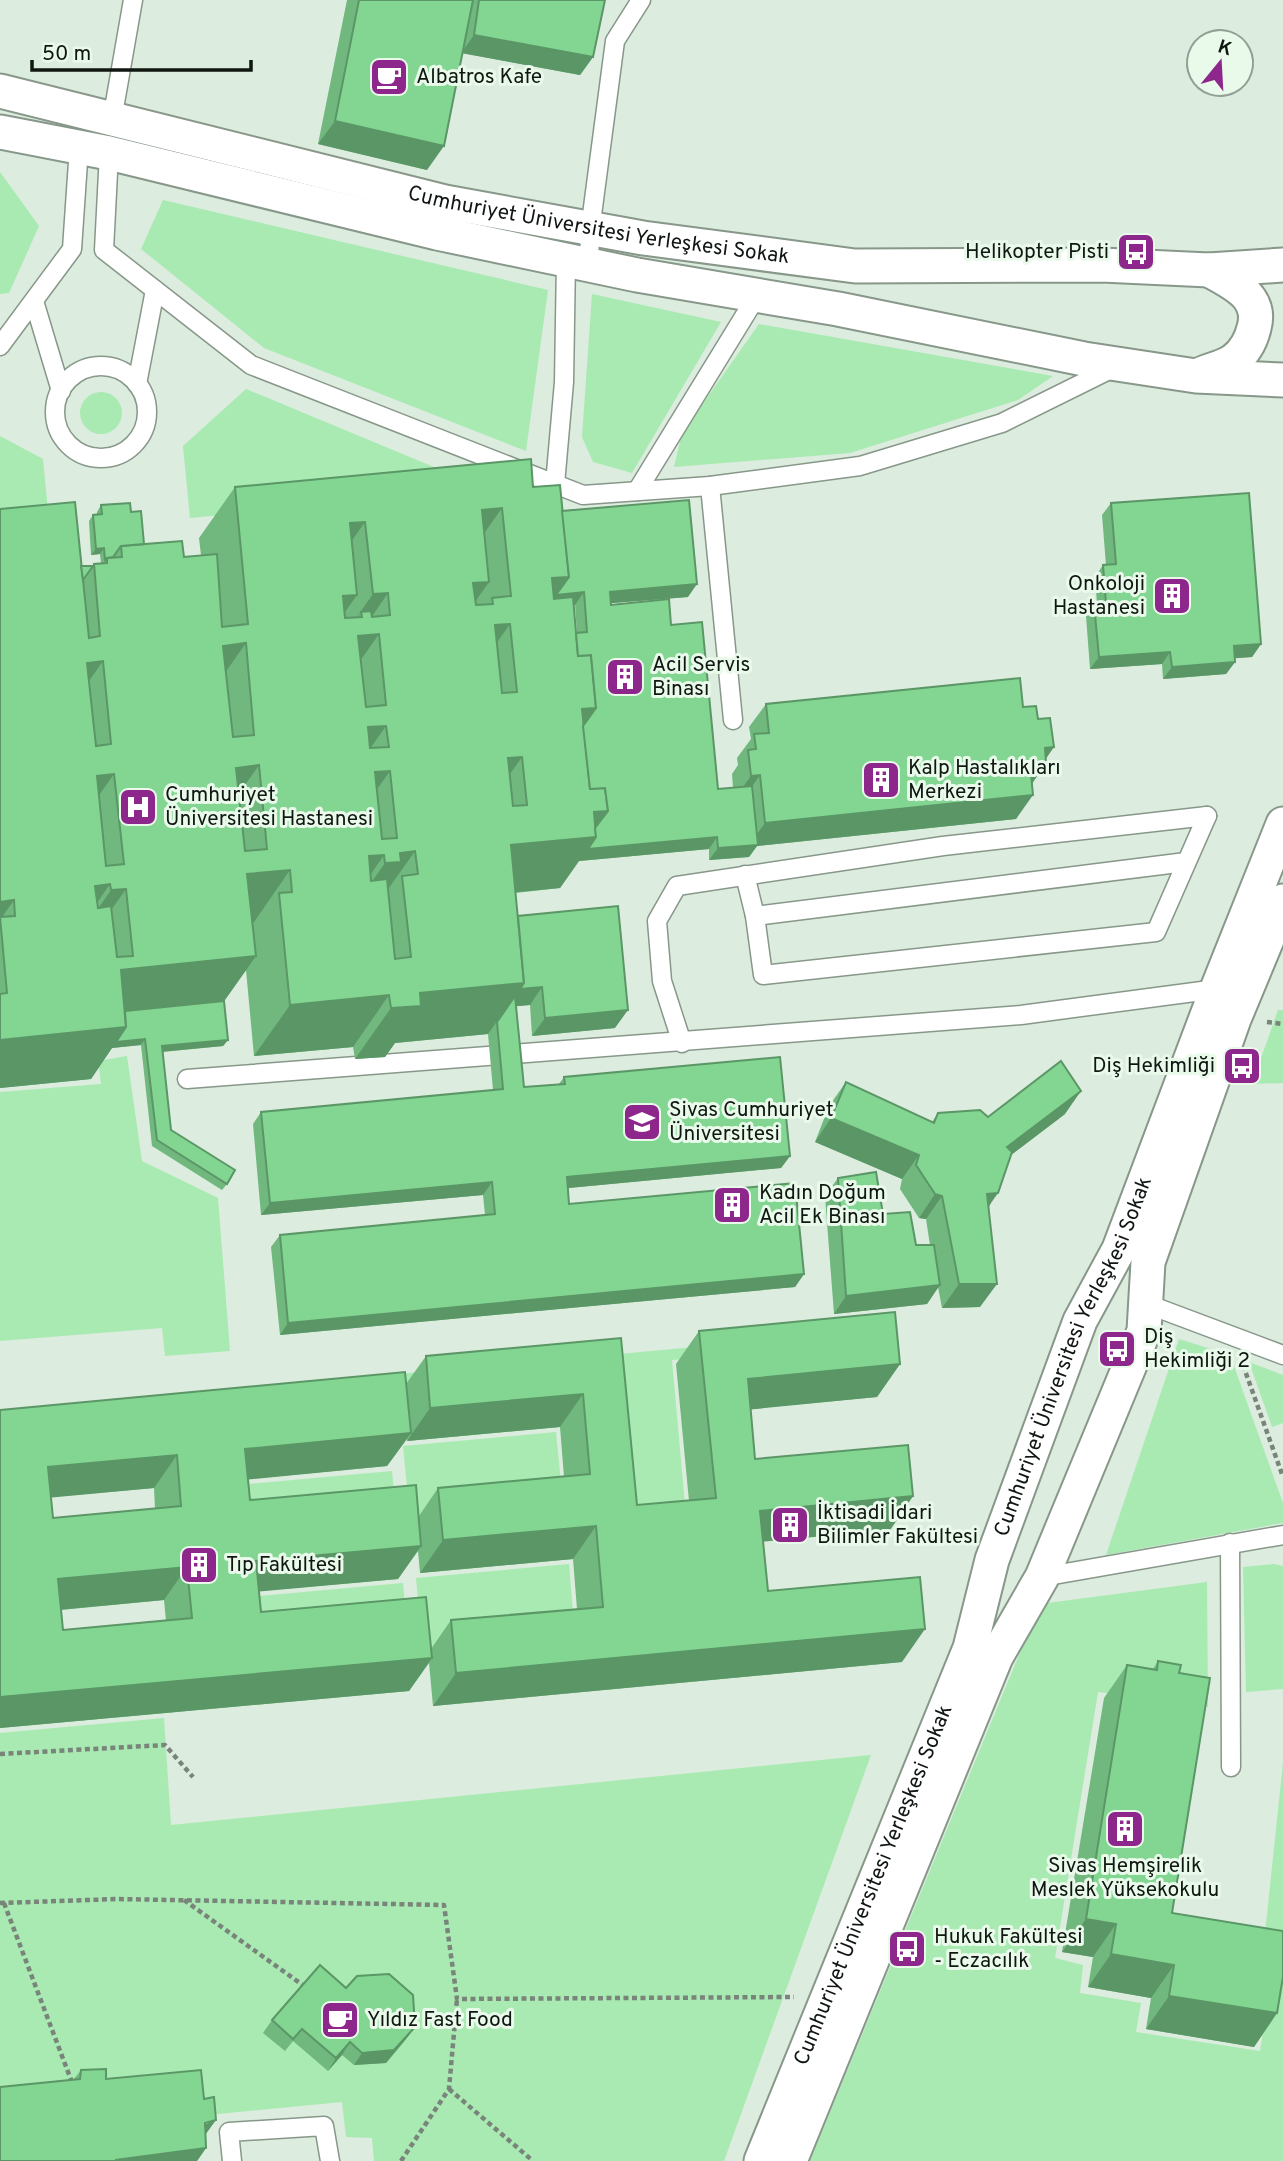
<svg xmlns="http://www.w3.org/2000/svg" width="1283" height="2161" font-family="Overpass,sans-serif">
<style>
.green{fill:#a8eab2}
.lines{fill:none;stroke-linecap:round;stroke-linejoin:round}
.service-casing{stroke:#879789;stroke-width:21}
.minor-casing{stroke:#879789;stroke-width:37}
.path{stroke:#79847b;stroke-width:4.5;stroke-dasharray:5 3.5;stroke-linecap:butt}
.service{stroke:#fff;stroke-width:18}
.minor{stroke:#fff;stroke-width:33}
.wall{fill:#70b87e;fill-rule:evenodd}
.shaded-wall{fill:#5b9666}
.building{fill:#82d692;stroke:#5b9666;stroke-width:2;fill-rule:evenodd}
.labels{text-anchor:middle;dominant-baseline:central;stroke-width:6;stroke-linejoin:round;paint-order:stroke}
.poi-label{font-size:21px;fill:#101611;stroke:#e9faeb;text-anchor:start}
.street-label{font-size:21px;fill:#101611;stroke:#e9faeb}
</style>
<rect width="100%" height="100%" fill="#dcecde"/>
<g class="green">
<polygon points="0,172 39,226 9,293 0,294"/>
<polygon points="163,200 548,290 526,451 264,348 141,249"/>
<polygon points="592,294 721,322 632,473 593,462 582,437"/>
<polygon points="759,324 1053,376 1018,400 850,453 674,467 682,433"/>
<polygon points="246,389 470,482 471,491 190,518 183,446"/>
<circle cx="101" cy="413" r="21"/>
<polygon points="0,436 43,459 50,532 0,537"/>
<polygon points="1278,1010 1283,1010 1283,1083 1252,1084"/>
<polygon points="127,1056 142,1161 218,1198 230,1351 165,1356 162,1328 0,1341 0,1092 101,1084 98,1061"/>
<polygon points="839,1334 876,1341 672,1360 687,1527 618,1534 602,1366 398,1385 397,1374"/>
<polygon points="1179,1339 1230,1355 1283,1503 1283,1523 1106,1555"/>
<polygon points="1249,1362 1283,1375 1283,1423 1272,1427"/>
<polygon points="556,1432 563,1503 410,1518 403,1446"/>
<polygon points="392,1471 396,1513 231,1528 227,1486"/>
<polygon points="569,1564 575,1636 423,1650 416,1578"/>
<polygon points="1274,1564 1283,1566 1283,1689 1246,1692 1243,1567"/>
<polygon points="1207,1582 1208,1707 1098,1692 1055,1958 1083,1965 1080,1993 1141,2003 1136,2032 1260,2051 1276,1953 1263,1952 1283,1763 1283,2161 810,2161 1040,1604"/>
<polygon points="403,1583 407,1625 242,1640 238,1598"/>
<polygon points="164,1718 171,1825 871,1755 724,2161 374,2161 372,2138 346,2137 342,2102 208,2115 0,2108 0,1733"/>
</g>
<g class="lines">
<defs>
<g id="service">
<polyline points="112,120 133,0"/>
<polyline points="109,153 104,250 251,365 583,495 710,486 860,466 1002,423 1115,367"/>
<polyline points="589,265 590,230 615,41 641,0"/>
<polyline points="34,301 61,391"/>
<polyline points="0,346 72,249 79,147"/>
<circle cx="101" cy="412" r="46"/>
<polyline points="137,384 155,290"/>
<polyline points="555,484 564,382 566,260"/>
<polyline points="710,486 733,720"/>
<polyline points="637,491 758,294"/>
<polyline points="745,875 755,916 763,975 1156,932 1207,816"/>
<polyline points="755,916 1186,862"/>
<polyline points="682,1043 662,981 657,921 677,886 943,846 1207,816"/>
<polyline points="187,1079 1021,1015 1217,989"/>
<polyline points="1147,1304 1283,1355"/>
<polyline points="1230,1543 1231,1767"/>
<polyline points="1042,1577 1283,1535"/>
<polyline points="232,2161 229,2132 324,2126 330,2161"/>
</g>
<g id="minor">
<path id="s1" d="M0,91l445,111 198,36 212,28 247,-1 107,5 74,-5"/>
<polyline points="0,132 109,153 437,233 637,275 838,309 1084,359 1196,376 1283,380"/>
<path d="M1199,375c10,-5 26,-8 35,-15 11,-8 17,-20 20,-32 9,-32 -22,-45 -45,-58"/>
<path id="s2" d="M761,2161l209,-513 22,-88 88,-239 39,-72 98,-260 66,-165"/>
<polyline points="790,2161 996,1657 1042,1577 1144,1331 1148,1262 1234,1019 1283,901"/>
</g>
</defs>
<use href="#service" class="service-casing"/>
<use href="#minor" class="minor-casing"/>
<g class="path">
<polyline points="1267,1022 1283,1024"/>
<polyline points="1243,1365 1283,1477"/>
<polyline points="0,1754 165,1745 193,1777"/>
<polyline points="184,1900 304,1986"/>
<polyline points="0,1903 117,1899 444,1905 457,1999 794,1997"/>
<polyline points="4,1903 73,2085"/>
<polyline points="449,2089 533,2161"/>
<polyline points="401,2161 449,2089 457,1999"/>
</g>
<use href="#service" class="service"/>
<use href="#minor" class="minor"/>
</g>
<g class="wall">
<polygon points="347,0 605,0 593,57 580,75 462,53 427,170 318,144"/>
<path d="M235,487h298l29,24 126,86 -77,6v2l60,20 47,164 15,-1 -1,-14 6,-9 -1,-7 14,-19 -2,-12 17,-23 257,3 15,12 8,44 -14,21 -16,35 -259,27 -8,11 -40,3v-11l-130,12 -19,27 -45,5 3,23 97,112 -83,8 -2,-31 -14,1 8,81 35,-3 5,-7 226,79 -9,12 -213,20 1,16 235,70 -9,13 -515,48 -9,-88 9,-12 205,-20 -2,-20 -222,20 -8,-91 8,-12 232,-22 -5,-56 -93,9 -10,14 -30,2 -2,-12 -99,9 -8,-86 -22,31 4,39 -5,6 -60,6 8,78 56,54 -5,6 -70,-44 -11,-101 -29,3 -21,31 -91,9v-579l81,57h12l1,-2 7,-1 -1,-9 -9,1 -2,-34 4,-6h4v-3l4,-7 30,7 13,32 40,13 17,-2 -2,-17zM573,605h2l2,28h-1z"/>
<polygon points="1111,503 1261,644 1252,657 1235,658 1235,662 1226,674 1163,679 1162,664 1090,669 1086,616 1094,604 1097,604 1095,577 1103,565 1106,565 1102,515"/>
<polygon points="846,1082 932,1122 938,1113 988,1117 1065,1114 1011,1155 989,1207 980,1307 942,1308 938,1287 927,1304 834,1314 825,1196 838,1178 883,1214 916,1245 930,1245 926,1219 919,1218 900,1189 902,1179 815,1142 829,1106"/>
<path d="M699,1331l201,33 -23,33 -127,12 5,50 158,37 -23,34 -127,11 5,50 134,71 -469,44 -4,-43 -20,28 -409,37v-318l406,-26 20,-28 195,-18 16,167 52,-4 -13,-137zM560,1427l4,50 -126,11 -19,28 -169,-16 -2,-21 139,-13 20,-27v2zM154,1488l1,21 -102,9 -2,-21zM418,1551l2,22 153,-14 4,50 -126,11 -20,29 -170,-37 -2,-21 139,-12zM164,1600l2,21 -103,9 -2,-20z"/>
<polygon points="1158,1661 1179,1673 1172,1913 1277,2013 1254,2047 1146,2029 1151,1998 1088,1987 1093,1957 1062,1952 1104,1698 1127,1665 1153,1669"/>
<polygon points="346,1988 415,2027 406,2039 386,2063 354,2065 342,2055 328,2071 293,2041 285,2051 263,2033 272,2020"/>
<polygon points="81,2070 106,2079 205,2135 206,2148 197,2161 0,2161 74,2079"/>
</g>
<g class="shaded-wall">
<polygon points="474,35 593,57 580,75 461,53"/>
<polygon points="335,121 444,146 427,170 318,144"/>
<polygon points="502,508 466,559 482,510"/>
<polygon points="365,522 329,573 350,523"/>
<polygon points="104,548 100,554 91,555 96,549"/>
<polygon points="569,577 584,592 575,605 547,607 552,578"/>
<polygon points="489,582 453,633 473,583"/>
<polygon points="697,584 688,597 601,604 610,592"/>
<polygon points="388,593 353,644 362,617 361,612 337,645 373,594"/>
<polygon points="357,595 321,646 343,596"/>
<polygon points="510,624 474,675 495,625"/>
<polygon points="379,634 343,685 358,636"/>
<polygon points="246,643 210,694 223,646"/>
<polygon points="1261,644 1252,657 1225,659 1234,646"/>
<polygon points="1170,652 1162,664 1090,669 1099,657"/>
<polygon points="103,661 67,712 87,663"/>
<polygon points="1235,662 1226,674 1163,679 1172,667"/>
<polygon points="596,708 560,759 582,709"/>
<polygon points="386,726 350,777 368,727"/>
<polygon points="1054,747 1043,763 1046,763 1030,786 1030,764 1045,748"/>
<polygon points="522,757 486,808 508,758"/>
<polygon points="259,765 223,817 236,768"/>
<polygon points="390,771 354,822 375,772"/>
<polygon points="114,774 78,825 97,776"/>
<polygon points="760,775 744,798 734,799 751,776"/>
<polygon points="1033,795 1016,819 757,846 749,857 709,860 718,848 749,845 765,823"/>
<polygon points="608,811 596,837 717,837 709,849 579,861 560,888 475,896 511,845 594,812"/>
<polygon points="415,851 379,902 349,914 385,863 400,853"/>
<polygon points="384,855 349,906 369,856"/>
<polygon points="290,870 254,922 211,926 247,874"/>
<polygon points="110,884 75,935 95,886"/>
<polygon points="126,889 90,940 75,942 111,890"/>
<polygon points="14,900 0,920 0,902"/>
<polygon points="256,956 220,1007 104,1019 121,970"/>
<polygon points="524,983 542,987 530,1005 507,1007 488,1034 395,1043 385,1057 355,1059 391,1008 420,993"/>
<polygon points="389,995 353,1047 254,1056 290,1005"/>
<polygon points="628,1010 615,1028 532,1036 545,1018"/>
<polygon points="126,1027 145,1039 141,1045 112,1048 91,1079 0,1088 0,1040"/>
<polygon points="228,1040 223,1046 158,1052 162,1046"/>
<polygon points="1081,1091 1065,1114 990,1171 1007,1147"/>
<polygon points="831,1118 919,1155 902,1179 815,1142"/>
<polygon points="790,1156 781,1168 558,1189 567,1177"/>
<polygon points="492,1182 483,1195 261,1215 270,1203"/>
<polygon points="998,1193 982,1216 987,1194"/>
<polygon points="935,1194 942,1196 926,1219 919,1218"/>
<polygon points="804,1274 795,1287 280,1335 288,1323"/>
<polygon points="959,1284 997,1284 980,1307 942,1308"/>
<polygon points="940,1285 927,1304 834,1314 846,1296"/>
<polygon points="900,1364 877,1397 725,1412 748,1379"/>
<polygon points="583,1394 560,1427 407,1441 430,1408"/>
<polygon points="411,1433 387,1466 222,1482 245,1449"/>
<polygon points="177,1455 154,1488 25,1500 48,1467"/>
<polygon points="913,1496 890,1530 737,1544 760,1511"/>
<polygon points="596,1526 573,1559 420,1573 443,1540"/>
<polygon points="421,1546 398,1579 233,1594 256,1561"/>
<polygon points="187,1567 164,1600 35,1612 58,1579"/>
<polygon points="925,1629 902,1662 433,1706 456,1673"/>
<polygon points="432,1658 409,1691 0,1728 0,1697"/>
<polygon points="1086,1919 1116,1924 1093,1957 1062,1952"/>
<polygon points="1111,1954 1174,1965 1151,1998 1088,1987"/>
<polygon points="1169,1996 1277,2013 1254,2047 1146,2029"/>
<polygon points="415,2027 406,2039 386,2063 354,2065 362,2053"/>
<polygon points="350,2042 342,2055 328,2071 336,2058"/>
<polygon points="216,2120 195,2149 206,2148 197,2161 115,2161 116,2160"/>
</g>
<g class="building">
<polygon points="359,0 473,0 444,146 335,121"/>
<polygon points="479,0 605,0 593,57 474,35"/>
<path d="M531,459l2,28 27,-2 9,92 -17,1 2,21 19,-2 5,59 13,-1 5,53 -14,1 8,80 15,-1 3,23 -14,1 2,25 -85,8 13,138 -104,10 1,13 -30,2 -2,-13 -99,10 -11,-112 13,-1 -2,-22 -43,4 9,82 -135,14 5,57 -126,13v-46l7,-1 -7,-76 15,-1 -1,-16 -14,2v-393l75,-7 14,136 11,-2 -6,-72 13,-1v-5l15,-1 -1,-11 61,-5 2,16 33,-3 5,73 26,-3 -13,-137zM502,508l9,88 -19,2 1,6 -17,1 -3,-22 16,-1 -7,-72zM365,522l8,72 15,-1 2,22 -18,2 -1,-6 -10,1 1,5 -17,1 -2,-22 14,-1 -7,-72zM510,624l7,68 -15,1 -7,-68zM379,634l7,71 -20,2 -8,-71zM246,643l8,92 -21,2 -10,-91zM103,661l8,83 -15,2 -9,-83zM386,726l3,21 -19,1 -2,-21zM522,757l5,48 -14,1 -5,-48zM259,765l8,84 -22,2 -9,-83zM390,771l7,67 -15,1 -7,-67zM114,774l10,90 -18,2 -9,-90zM415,851l3,23 -16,2 9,81 -16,2 -8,-80 -16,2 -2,-25 15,-1 1,8 16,-1 -1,-9zM110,884l1,6 15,-1 7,67 -16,1 -6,-51 -13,2 -3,-22z"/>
<polygon points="1249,493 1261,644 1234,646 1235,662 1172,667 1170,652 1099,657 1094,604 1106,603 1103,565 1116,564 1111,503"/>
<polygon points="689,500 697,584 610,592 611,605 669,599 671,625 702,622 718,789 752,786 758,845 718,848 717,837 588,849 596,837 595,828 608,811 605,788 590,789 583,726 596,708 591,655 578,656 576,633 587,632 584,592 556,595 569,577 562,511"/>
<polygon points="130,503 131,512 141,511 144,544 121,546 113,557 107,558 105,560 104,548 96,549 93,515 102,514 101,505"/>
<polygon points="81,566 93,566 83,580"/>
<polygon points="1020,678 1023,707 1036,706 1038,719 1050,718 1054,747 1045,748 1046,763 1030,764 1033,795 765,823 760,775 751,776 748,750 756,749 754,734 769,733 766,704"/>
<polygon points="618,906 628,1010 545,1018 542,987 520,989 524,983 518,916"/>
<polygon points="515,996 524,1087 565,1084 564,1077 780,1057 790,1156 567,1177 569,1204 795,1183 804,1274 288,1323 280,1235 495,1214 492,1182 270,1203 261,1112 503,1089 497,1022"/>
<polygon points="224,1001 228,1040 162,1046 171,1130 235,1170 227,1184 157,1140 145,1039 116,1042 126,1027 125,1011"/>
<polygon points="1061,1061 1081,1091 1007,1147 1012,1152 998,1193 987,1194 997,1284 959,1284 942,1196 935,1194 916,1165 919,1155 831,1118 846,1082 934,1123 938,1113 980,1110 988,1117"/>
<polygon points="876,1172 883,1214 910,1212 916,1245 934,1245 940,1285 846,1296 838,1178"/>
<polygon points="895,1312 900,1364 748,1379 755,1459 908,1445 913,1496 760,1511 768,1591 920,1577 925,1629 456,1673 451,1620 603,1607 596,1526 443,1540 438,1488 590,1474 583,1394 430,1408 426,1356 621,1338 637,1505 716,1498 699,1331"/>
<path d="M405,1372l6,61 -166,16 5,51 166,-15 5,61 -165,15 5,51 165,-15 6,61 -432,39v-287zM177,1455l4,51 -128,12 -5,-51zM187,1567l5,51 -129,12 -5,-51z"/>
<polygon points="1158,1661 1181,1665 1179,1673 1210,1678 1172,1913 1283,1931 1283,1977 1277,2013 1169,1996 1174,1965 1111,1954 1116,1924 1086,1919 1127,1665 1157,1670"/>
<polygon points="320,1965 346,1988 357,1976 389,1974 413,1995 415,2027 394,2050 362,2053 350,2042 336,2058 302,2029 293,2039 272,2020"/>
<polygon points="106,2069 106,2079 201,2070 204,2099 214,2097 216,2120 205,2123 206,2148 116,2160 116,2161 0,2161 0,2087 80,2079 81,2070"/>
</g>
<defs>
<symbol id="cafe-square" viewBox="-11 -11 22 22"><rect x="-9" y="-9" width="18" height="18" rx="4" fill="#8e278c" stroke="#e9faeb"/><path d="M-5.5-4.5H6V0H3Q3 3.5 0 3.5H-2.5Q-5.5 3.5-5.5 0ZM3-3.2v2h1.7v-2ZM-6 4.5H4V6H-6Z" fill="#fff"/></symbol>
<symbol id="bus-square" viewBox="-11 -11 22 22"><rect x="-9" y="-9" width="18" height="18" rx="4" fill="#8e278c" stroke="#e9faeb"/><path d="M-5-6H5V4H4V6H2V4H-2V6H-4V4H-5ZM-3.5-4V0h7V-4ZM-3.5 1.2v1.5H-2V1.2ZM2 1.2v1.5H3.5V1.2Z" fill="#fff"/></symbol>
<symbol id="building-square" viewBox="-11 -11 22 22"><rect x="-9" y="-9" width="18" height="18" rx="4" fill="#8e278c" stroke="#e9faeb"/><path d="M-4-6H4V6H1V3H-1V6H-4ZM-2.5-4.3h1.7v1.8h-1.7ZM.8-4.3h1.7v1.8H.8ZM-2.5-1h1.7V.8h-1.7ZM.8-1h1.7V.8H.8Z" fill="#fff"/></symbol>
<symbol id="hospital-square" viewBox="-11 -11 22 22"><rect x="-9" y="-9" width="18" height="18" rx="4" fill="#8e278c" stroke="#e9faeb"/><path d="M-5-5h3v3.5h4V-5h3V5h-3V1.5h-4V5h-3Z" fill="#fff"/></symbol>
<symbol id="university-square" viewBox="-11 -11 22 22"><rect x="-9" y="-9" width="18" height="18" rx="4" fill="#8e278c" stroke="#e9faeb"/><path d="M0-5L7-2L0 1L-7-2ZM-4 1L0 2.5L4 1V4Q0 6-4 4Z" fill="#fff"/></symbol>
</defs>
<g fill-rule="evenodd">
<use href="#cafe-square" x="367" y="55" width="44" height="44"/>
<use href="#bus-square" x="1114" y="230" width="44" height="44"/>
<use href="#building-square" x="1150" y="574" width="44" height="44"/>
<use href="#building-square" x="603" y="655" width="44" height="44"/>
<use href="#building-square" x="859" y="758" width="44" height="44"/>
<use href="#hospital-square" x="116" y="785" width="44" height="44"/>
<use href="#bus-square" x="1220" y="1044" width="44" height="44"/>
<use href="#university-square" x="620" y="1100" width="44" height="44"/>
<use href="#building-square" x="710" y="1183" width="44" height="44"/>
<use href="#bus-square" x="1095" y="1327" width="44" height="44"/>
<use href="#building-square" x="768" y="1503" width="44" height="44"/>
<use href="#building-square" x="177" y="1543" width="44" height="44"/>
<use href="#building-square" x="1103" y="1807" width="44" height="44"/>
<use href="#bus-square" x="885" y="1927" width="44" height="44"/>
<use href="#cafe-square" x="318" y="1998" width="44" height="44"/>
</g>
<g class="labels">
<g class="poi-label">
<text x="416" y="77">Albatros Kafe</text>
<text x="1109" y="252" text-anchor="end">Helikopter Pisti</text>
<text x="1145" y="584" text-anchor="end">Onkoloji<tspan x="1145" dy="24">Hastanesi</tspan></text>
<text x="652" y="665">Acil Servis<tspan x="652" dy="24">Binası</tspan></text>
<text x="908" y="768">Kalp Hastalıkları<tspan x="908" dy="24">Merkezi</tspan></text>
<text x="165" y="795">Cumhuriyet<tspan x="165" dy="24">Üniversitesi Hastanesi</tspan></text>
<text x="1215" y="1066" text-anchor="end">Diş Hekimliği</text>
<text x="669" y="1110">Sivas Cumhuriyet<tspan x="669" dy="24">Üniversitesi</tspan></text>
<text x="759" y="1193">Kadın Doğum<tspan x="759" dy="24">Acil Ek Binası</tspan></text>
<text x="1144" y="1337">Diş<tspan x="1144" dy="24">Hekimliği 2</tspan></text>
<text x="817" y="1513">İktisadi İdari<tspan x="817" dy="24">Bilimler Fakültesi</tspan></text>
<text x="226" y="1565">Tıp Fakültesi</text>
<text x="1125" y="1866" text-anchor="middle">Sivas Hemşirelik<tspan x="1125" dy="24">Meslek Yüksekokulu</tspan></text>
<text x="934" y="1937">Hukuk Fakültesi<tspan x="934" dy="24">- Eczacılık</tspan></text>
<text x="367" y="2020">Yıldız Fast Food</text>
</g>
<g class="street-label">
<text stroke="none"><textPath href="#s1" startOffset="614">Cumhuriyet Üniversitesi Yerleşkesi Sokak</textPath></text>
<text stroke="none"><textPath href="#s2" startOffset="864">Cumhuriyet Üniversitesi Yerleşkesi Sokak</textPath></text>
<text stroke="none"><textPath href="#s2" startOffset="298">Cumhuriyet Üniversitesi Yerleşkesi Sokak</textPath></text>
</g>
</g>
<g transform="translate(1220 63) rotate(18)"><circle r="33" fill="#e9faeb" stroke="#929f94" stroke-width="2"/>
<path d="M0-5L12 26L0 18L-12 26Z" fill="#8e278c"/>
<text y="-10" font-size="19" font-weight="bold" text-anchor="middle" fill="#101611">K</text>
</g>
<path d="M32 60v10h219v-10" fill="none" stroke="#101611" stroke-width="3.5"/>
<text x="42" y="60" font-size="21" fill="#101611" stroke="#e9faeb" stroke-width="5" paint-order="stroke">50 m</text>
</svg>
